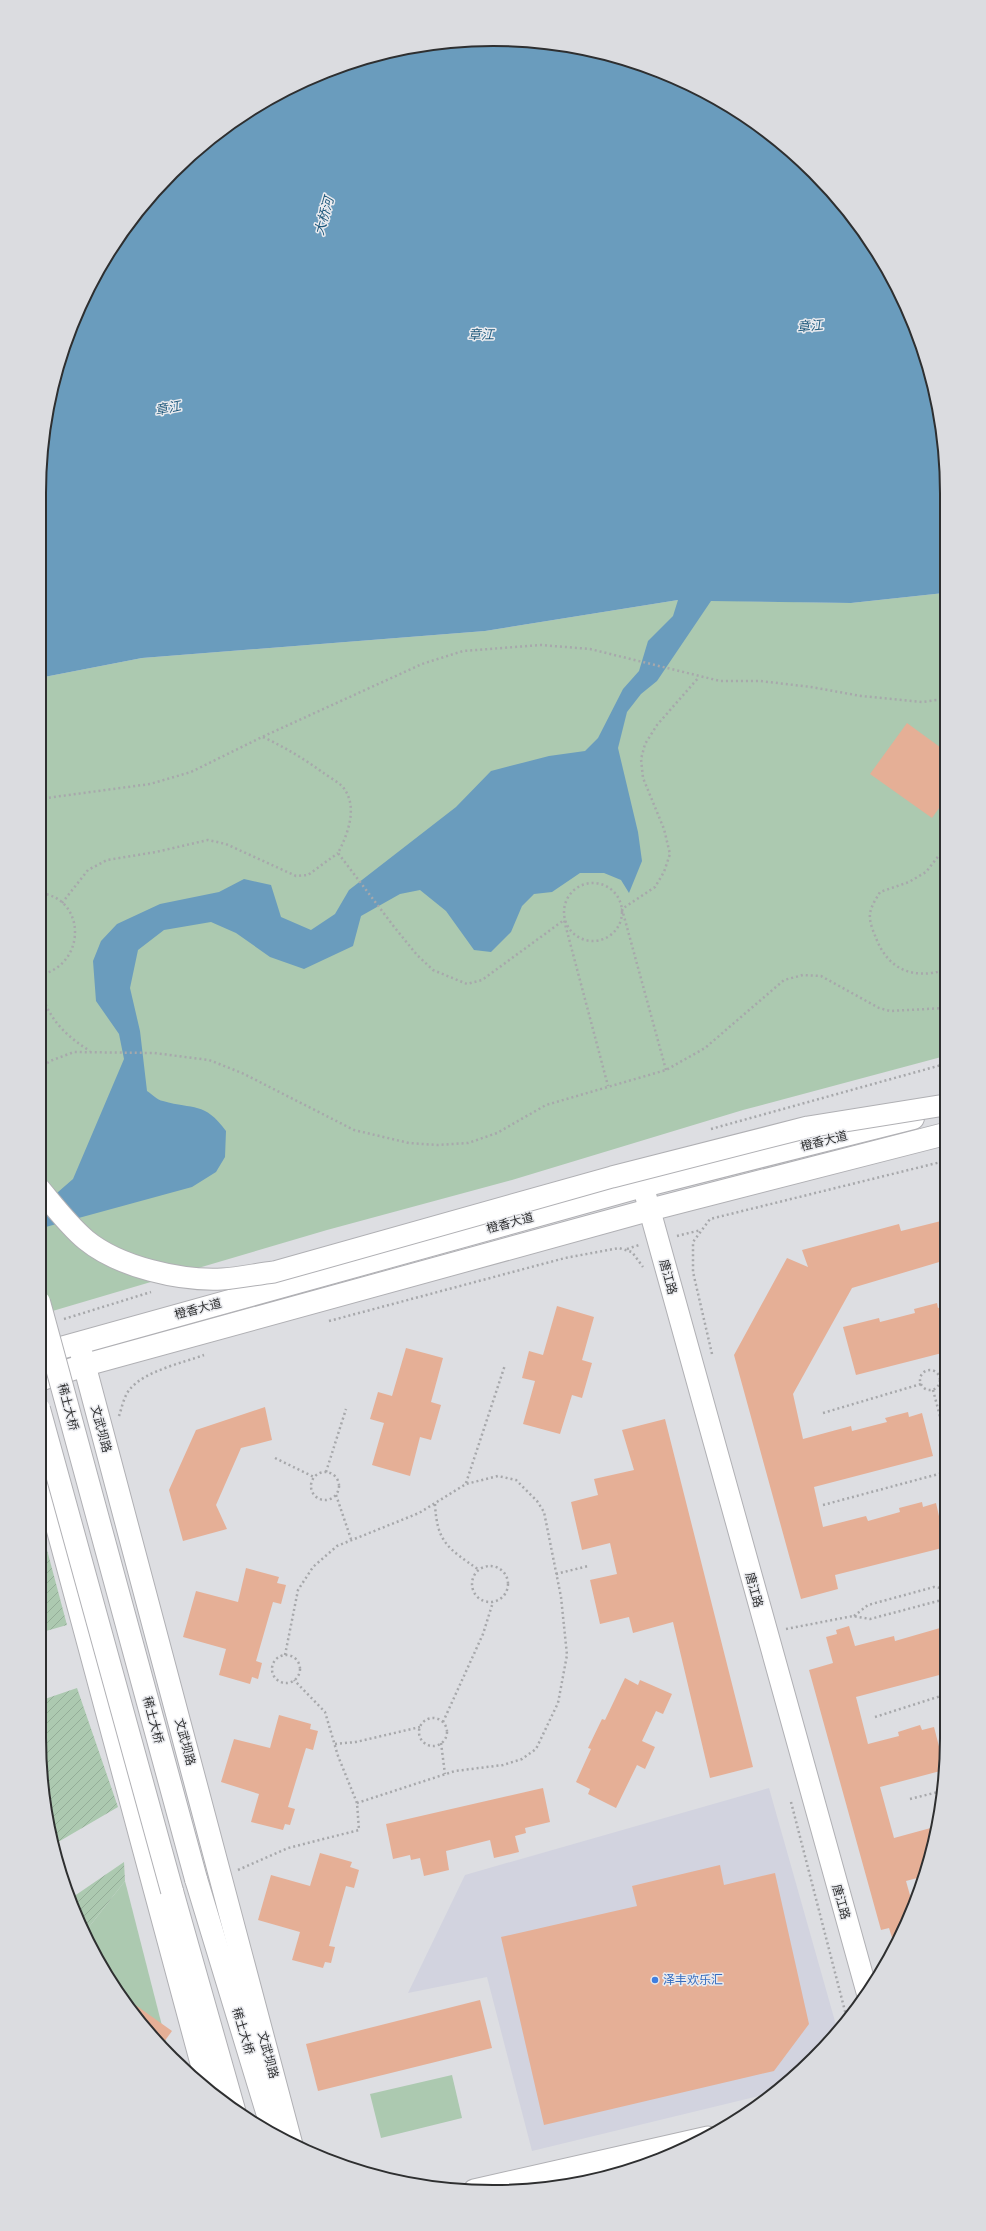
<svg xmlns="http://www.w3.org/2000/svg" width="986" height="2231" font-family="Rubik,'Noto Sans SC',sans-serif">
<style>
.built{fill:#d2d3df}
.green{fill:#acc9b0}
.garden{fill:url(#garden-furrows)}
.water{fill:#6a9cbd}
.building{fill:#e5af96}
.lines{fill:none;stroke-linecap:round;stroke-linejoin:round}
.minor-casing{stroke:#b0b0b4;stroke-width:23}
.major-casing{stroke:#b0b0b4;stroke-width:24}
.path{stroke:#a7a8ab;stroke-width:2.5;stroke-dasharray:2 3;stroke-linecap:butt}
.minor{stroke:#fff;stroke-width:21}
.major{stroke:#fff;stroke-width:22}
.minor-bridge-casing{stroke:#b0b0b4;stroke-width:23;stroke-linecap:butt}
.major-bridge-casing{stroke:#b0b0b4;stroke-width:24;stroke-linecap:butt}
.minor-bridge{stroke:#fff;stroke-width:21}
.major-bridge{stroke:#fff;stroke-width:22}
.shop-dot{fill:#3f7fe0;stroke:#eaebef;stroke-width:1.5}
.labels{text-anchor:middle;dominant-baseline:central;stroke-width:3;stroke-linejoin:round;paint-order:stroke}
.street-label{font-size:12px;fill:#2e2f30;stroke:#eaebef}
.shop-label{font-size:12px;fill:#366cbe;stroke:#eaebef;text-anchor:start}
.water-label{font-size:13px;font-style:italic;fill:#1f597c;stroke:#eaebef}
.rim{fill:none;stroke:#2e2f30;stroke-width:2}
</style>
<defs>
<pattern id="garden-furrows" width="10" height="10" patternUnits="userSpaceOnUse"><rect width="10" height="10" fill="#acc9b0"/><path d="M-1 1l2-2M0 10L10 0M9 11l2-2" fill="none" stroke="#94ad98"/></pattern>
</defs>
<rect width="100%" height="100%" fill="#dddee2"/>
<polygon class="built" points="769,1788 838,2032 792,2079 775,2092 532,2151 487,1977 408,1993 465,1875"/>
<g class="green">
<polygon points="944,593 945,1056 743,1110 512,1180 327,1230 39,1315 39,678 142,658 485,631 678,600 851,603"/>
<path d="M125,1881l44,172c-36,-33 -64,-77 -84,-121z"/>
<polygon points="452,2075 462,2118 381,2138 370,2094"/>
</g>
<g class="garden">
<polygon points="42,1531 67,1625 39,1633 39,1532"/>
<path d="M77,1688l41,119 -65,38c-13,-46 -14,-97 -14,-144z"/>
<polygon points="124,1862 125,1881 85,1932 70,1899"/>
</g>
<path class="water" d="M464,40l88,3 87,20 106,53 89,78 52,72 26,53 31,115 1,159 -93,10 -140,-2 -54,80 -16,13 -14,18 -9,36 20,84 4,29 -13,32 -8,-13 -17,-7h-24l-28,19 -18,2 -12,12 -11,26 -20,20 -17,-2 -28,-39 -26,-21 -20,4 -39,22 -8,30 -49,23 -34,-12 -34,-24 -25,-11 -47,8 -26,20 -8,38 10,43 7,60c5,3 10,9 16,10 31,9 41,0 63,30l-1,26 -9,15 -24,15 -150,41v-15l8,-14 23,-20 51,-120 -5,-25 -23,-33 -3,-40 8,-20 16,-17 43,-20 59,-12 25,-13 27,6 10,32 30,13 24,-16 14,-24 107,-83 35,-36 58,-15 36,-5 13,-13 25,-49 16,-18 9,-30 25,-25 5,-16 -193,31 -343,27 -103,20v-185l9,-88 15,-58 37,-81 52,-73 65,-60 75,-47 84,-32z"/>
<g class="building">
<polygon points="907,723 944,750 944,801 932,818 870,774"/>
<polygon points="945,1220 946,1260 852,1288 793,1394 803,1439 851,1426 852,1431 887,1422 885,1418 908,1412 909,1417 922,1413 933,1456 814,1487 823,1527 866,1516 868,1521 900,1512 899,1508 922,1502 923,1507 936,1503 946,1547 835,1575 838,1589 801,1599 734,1355 787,1258 808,1267 802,1250 899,1224 901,1231"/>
<polygon points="937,1303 938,1308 946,1306 946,1352 856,1375 843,1327 879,1318 880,1322 915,1313 914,1309"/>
<polygon points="557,1306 594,1317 582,1360 592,1363 582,1398 572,1395 560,1434 523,1424 535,1381 522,1378 529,1351 543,1355"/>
<polygon points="406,1348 443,1358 431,1402 441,1405 431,1440 420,1437 410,1476 372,1465 384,1423 370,1419 378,1392 392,1396"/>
<polygon points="265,1407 272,1440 241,1448 216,1505 227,1529 183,1541 169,1490 196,1430"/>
<polygon points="665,1419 753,1767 710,1778 673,1622 633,1633 629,1617 600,1624 590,1580 617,1574 610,1543 582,1550 571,1502 598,1495 594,1479 634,1470 622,1430"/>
<polygon points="246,1568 279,1577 277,1583 286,1585 281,1604 273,1602 256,1661 262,1663 258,1679 252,1677 250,1684 219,1675 226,1649 183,1637 196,1591 238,1602"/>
<polygon points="849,1626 855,1646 894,1636 895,1641 947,1626 947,1673 856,1697 868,1744 899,1736 898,1732 920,1725 922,1730 934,1727 944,1766 944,1770 880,1787 894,1838 938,1826 925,1876 906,1881 913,1906 895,1947 889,1928 881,1930 809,1670 833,1663 826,1637 837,1634 836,1630"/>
<polygon points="625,1678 638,1685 640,1680 672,1694 663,1714 656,1711 642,1741 655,1747 645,1769 637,1765 616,1808 588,1794 590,1789 576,1782 591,1749 588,1748 602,1719 605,1720"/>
<polygon points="279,1715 311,1724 310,1729 318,1731 313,1750 306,1748 288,1807 295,1809 290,1825 285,1824 283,1830 251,1822 259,1794 221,1782 234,1739 270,1748"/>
<polygon points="543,1788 550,1822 525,1828 526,1833 515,1836 519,1852 494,1858 490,1840 446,1851 449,1870 424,1876 420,1858 411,1860 410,1855 393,1859 386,1824"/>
<polygon points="320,1853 352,1862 350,1867 359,1870 354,1888 346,1886 329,1946 335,1947 331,1963 325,1962 323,1968 292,1960 300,1932 258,1920 271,1875 310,1886"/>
<polygon points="720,1865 724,1885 775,1873 809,2024 774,2071 544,2125 501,1937 637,1906 632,1886"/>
<polygon points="127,1999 172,2031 161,2046 152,2037 125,2000"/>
<polygon points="480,2000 492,2048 318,2091 306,2044"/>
</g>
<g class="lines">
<defs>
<g id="minor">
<polyline points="643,1186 867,1992"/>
<polyline points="474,2190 708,2137"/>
</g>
<g id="major">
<polyline points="81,1352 291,2143"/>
<polyline points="39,1354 643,1186 913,1118"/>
<polyline points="39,1380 85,1365 649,1210 945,1134"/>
<polyline points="39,1460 209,2091"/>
<polyline points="196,1879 274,2135"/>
<polyline points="172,1891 234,2110"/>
</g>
</defs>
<use href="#minor" class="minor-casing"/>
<use href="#major" class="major-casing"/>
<g class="path">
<path d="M263,737c21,10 40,21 59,35 6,4 14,9 20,14 17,19 6,48 -4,67l57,75 22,27 16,15 34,14 15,-4 82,-60 44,166"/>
<polyline points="39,799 150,784 191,772 262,737 422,664 463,651 541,645 590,649 720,681 760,681 811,687 861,696 922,702 944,699"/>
<path d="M944,849l-18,23 -17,10 -29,10c-4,7 -9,14 -10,22 -1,7 3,17 6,24 12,31 36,42 69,32"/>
<circle cx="593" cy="912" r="29"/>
<polyline points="62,903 88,870 107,860 156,852 208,840 226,844 296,876 308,875 338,853"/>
<path d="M39,975c48,-9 48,-78 0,-82"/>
<path d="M40,975c0,35 21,58 50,76"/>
<polyline points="39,1069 50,1061 74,1052 154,1053 209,1060 242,1073 354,1130 409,1143 437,1145 468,1143 497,1133 546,1105 666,1070 705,1048 784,980 803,975 821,976 879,1008 890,1011 945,1008"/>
<polyline points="666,1070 622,909 655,887 664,872 670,854 664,829 643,778 641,759 645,744 657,725 699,677"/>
<polyline points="711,1129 945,1064"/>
<polyline points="677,1236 701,1230"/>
<polyline points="627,1249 639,1245"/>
<polyline points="64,1319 151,1292"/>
<polyline points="329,1321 565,1258 619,1248 632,1252 643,1267"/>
<polyline points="712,1354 693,1272 693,1242 710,1219 945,1161"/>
<circle cx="930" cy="1380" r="10"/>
<polyline points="940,1378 946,1377"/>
<polyline points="933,1390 946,1439"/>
<polyline points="823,1413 921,1384"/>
<path d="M119,1416c3,-9 5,-20 11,-27 15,-18 52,-26 74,-34"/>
<polyline points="275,1458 314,1477"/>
<polyline points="326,1472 346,1409"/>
<circle cx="325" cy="1486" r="14"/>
<polyline points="466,1483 505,1365"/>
<polyline points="336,1495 351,1539"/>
<path d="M435,1504c2,39 13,44 44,66"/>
<polyline points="823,1505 946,1472"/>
<circle cx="490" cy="1584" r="18"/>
<polyline points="556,1574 588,1566"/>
<polyline points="854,1616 868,1605 934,1587 947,1589"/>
<polyline points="786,1629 853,1616 870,1619 938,1601 947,1594"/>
<polyline points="285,1655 298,1590 313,1567 337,1546 419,1513 466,1484 498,1476 516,1480 537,1501 544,1512 561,1597 567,1655 558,1703 536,1749 522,1759 503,1765 455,1771 357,1803"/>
<circle cx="286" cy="1669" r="14"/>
<polyline points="875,1717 947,1694"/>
<circle cx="433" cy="1732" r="14"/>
<polyline points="443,1722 483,1634 493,1602"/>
<polyline points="441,1743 445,1774"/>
<polyline points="335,1744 356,1742 420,1727"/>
<polyline points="910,1799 942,1791"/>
<polyline points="791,1802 847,2019"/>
<polyline points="238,1870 288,1848 359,1830 357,1803 338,1756 325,1712 294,1680"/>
<polyline points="723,2124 732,2122"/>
<polyline points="311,2146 314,2153"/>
</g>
<use href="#minor" class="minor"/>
<use href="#major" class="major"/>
<defs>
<path id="minor-bridge" d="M39,1188c15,18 29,37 47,52 33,27 94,41 136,39 17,-1 35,-5 52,-7l338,-95 196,-50 137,-22"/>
<g id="major-bridge">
<polyline points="39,1302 196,1879"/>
<polyline points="39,1409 172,1891"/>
</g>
</defs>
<use href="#minor-bridge" class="minor-bridge-casing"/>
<use href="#major-bridge" class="major-bridge-casing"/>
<use href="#minor-bridge" class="minor-bridge"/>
<use href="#major-bridge" class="major-bridge"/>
</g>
<circle class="shop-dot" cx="655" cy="1980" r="4"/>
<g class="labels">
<g class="street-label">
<text transform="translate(824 1141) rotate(-14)">橙香大道</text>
<text transform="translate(510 1223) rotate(-15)">橙香大道</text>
<text transform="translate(668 1277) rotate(75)">唐江路</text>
<text transform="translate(198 1309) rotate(-15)">橙香大道</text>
<text transform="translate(68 1407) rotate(75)">稀土大桥</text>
<text transform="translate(101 1429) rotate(75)">文武坝路</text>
<text transform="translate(754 1590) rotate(75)">唐江路</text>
<text transform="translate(153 1720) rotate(75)">稀土大桥</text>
<text transform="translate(185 1742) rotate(75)">文武坝路</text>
<text transform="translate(841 1902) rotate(74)">唐江路</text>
<text transform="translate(243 2031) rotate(73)">稀土大桥</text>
<text transform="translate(268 2055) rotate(75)">文武坝路</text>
</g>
<g class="shop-label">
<text x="663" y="1980">泽丰欢乐汇</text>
</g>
<g class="water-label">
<text transform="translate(324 216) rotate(-74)">大桥河</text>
<text transform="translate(810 326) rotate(-6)">章江</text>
<text x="481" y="334">章江</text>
<text transform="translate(168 408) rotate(-11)">章江</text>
</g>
</g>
<path d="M0 0H986V2231H0ZM493 46H493A447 447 0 0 1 940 493V1738A447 447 0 0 1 493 2185H493A447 447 0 0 1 46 1738V493A447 447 0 0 1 493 46Z" fill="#dbdce0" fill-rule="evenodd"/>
<path class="rim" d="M493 46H493A447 447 0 0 1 940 493V1738A447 447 0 0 1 493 2185H493A447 447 0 0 1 46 1738V493A447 447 0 0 1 493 46Z"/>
</svg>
